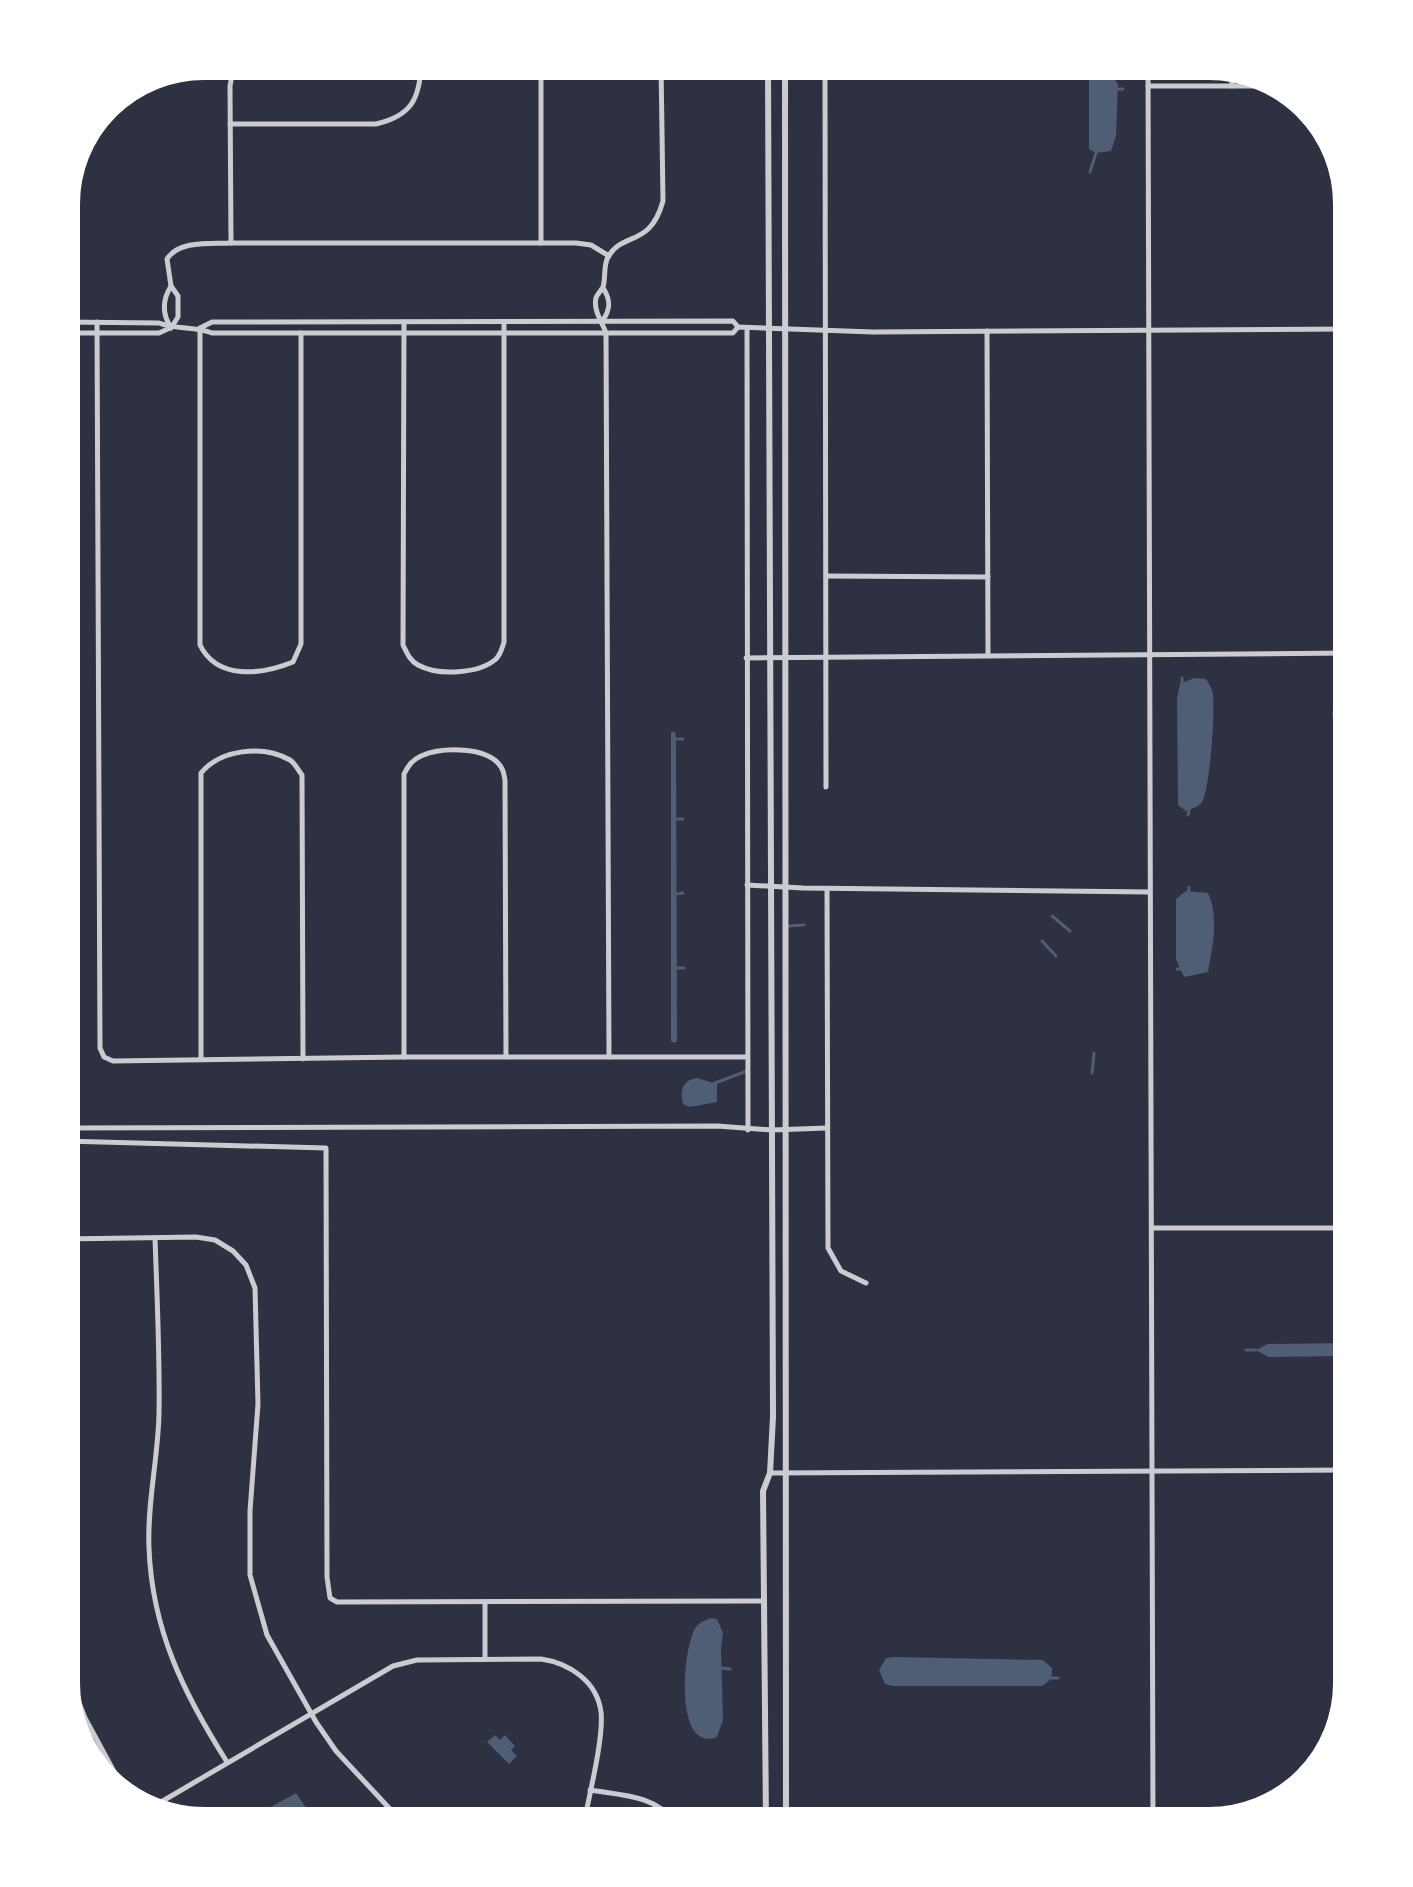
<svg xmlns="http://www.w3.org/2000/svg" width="1413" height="1887" font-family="Arial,sans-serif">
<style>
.water{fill:#4f5d75}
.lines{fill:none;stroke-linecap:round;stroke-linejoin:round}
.stream{stroke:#4f5d75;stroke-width:3}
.minor{stroke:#caccd0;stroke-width:5}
.tertiary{stroke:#caccd0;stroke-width:6}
.rim{fill:none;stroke:#fff;stroke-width:4}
</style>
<rect width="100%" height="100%" fill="#2d3142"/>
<g class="water">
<polygon points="1092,76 1112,76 1118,84 1116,136 1111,151 1096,153 1089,149 1089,79"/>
<path d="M1194,678l12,1c4,6 7,11 7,17 2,18 -3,92 -11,106 -4,5 -10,7 -16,9l-8,-6 -1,-107 3,-14z"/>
<polygon points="1344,695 1349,695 1349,744 1337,743 1332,713 1336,699"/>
<polygon points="671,732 675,732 676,739 677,1041 674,1043 671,1041"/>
<path d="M1186,891l22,2c11,23 5,53 0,79l-24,5 -8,-18v-60z"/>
<path d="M697,1078l20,6v18l-27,5 -7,-3c-3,-13 -1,-24 14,-26z"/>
<polygon points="1349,1343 1349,1356 1268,1357 1256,1350 1268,1344"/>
<path d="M712,1618l5,1 6,14 -2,16 2,71 -6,17c-43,17 -35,-90 -21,-110 4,-5 9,-7 16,-9z"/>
<path d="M893,1657l150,3 9,8c1,9 -3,15 -11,18h-148l-8,-2 -6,-14 7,-12z"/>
<polygon points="495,1735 500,1740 505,1735 515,1746 511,1750 517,1756 509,1764 487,1742"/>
<polygon points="296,1793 317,1823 274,1823 267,1809"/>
</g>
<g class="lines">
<g class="stream">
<polyline points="1118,89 1123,89"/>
<polyline points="1090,172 1096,153"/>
<polyline points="1182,684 1182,678"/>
<polyline points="676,739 683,739"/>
<polyline points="1188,815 1189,810"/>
<polyline points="676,819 683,819"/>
<polyline points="1189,887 1189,892"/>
<polyline points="676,894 683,893"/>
<polyline points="1052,916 1070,931"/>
<polyline points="788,926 804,925"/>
<polyline points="1042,941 1056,956"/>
<polyline points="677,968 684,968"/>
<polyline points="1177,969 1181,969"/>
<polyline points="1092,1073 1094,1053"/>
<polyline points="715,1083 747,1071"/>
<polyline points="1246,1350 1256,1350"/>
<polyline points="721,1668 730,1669"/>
<polyline points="1051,1678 1058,1678"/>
</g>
<g class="minor">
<polyline points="825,64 826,787"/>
<polyline points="1148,64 1153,1823"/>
<polyline points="1232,69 1232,86"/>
<polyline points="1148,86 1282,86"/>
<path d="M230,124h146c35,-8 44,-25 45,-60"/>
<polyline points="231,243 230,86 234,64"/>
<polyline points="541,243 541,64"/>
<path d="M602,321c9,-11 9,-21 1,-33"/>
<path d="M64,322l95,1c18,7 36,3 53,10h521l5,-6 135,5 476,-3"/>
<polyline points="97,322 100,1048 104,1057 113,1061 404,1057 747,1057"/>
<path d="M404,322l-1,323c4,8 7,16 15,20 20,11 61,9 78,-6 5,-5 6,-11 8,-17v-320"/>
<path d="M170,326c-8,-13 -7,-27 1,-40"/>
<path d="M171,328l7,-11v-21l-7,-10 -4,-27c12,-19 44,-15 64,-16h345l15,2 18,11"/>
<path d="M200,328v317c17,35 61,30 93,17l8,-18v-311"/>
<polyline points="200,328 212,322 733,321 738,327"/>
<polyline points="747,328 748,1130"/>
<polyline points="987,331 988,654"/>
<polyline points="64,333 159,333 170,328"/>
<polyline points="826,576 988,577"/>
<polyline points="746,658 1349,653"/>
<polyline points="747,885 803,888 1150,892"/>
<polyline points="827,889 828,1248 841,1271 866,1283"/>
<path d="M404,1057v-283c4,-8 8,-14 17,-18 21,-9 67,-10 80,11 3,4 3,9 4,13l1,277"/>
<path d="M609,1057l-3,-724c-4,-11 -13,-23 -10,-35 0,-2 6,-9 7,-11 3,-9 0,-21 5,-30 15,-26 42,-9 55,-56l-2,-137"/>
<path d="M201,1059v-286c19,-23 61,-29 89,-13 5,3 8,10 12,15l1,284"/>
<polyline points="64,1128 717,1126 772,1130 827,1128"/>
<polyline points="64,1141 326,1148 327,1577 330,1598 337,1602 764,1601"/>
<polyline points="1152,1228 1349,1228"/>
<path d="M155,1238c2,59 5,118 4,176 -1,45 -12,89 -10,134 3,82 35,146 78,214"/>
<polyline points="64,1239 196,1237 215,1240 233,1251 246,1265 255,1288 258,1404 250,1511 250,1575 267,1635 316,1722 336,1751 403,1823"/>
<polyline points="770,1473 1349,1470"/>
<polyline points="485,1602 485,1659"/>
<polyline points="64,1665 85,1718 130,1801"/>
<path d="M590,1790c30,5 67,5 85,33"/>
<path d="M149,1809l244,-143 24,-6 124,-1c28,4 56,22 60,53 3,25 -12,84 -17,111"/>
</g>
<g class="tertiary">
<polyline points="785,64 786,1823"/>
<polyline points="766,1823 763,1491 770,1473 773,1417 768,64"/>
</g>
</g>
<path d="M0 0H1413V1887H0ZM204 78H1209A126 126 0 0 1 1335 204V1683A126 126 0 0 1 1209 1809H204A126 126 0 0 1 78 1683V204A126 126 0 0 1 204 78Z" fill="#fff" fill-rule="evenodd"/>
<path class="rim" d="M204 78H1209A126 126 0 0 1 1335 204V1683A126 126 0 0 1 1209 1809H204A126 126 0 0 1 78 1683V204A126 126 0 0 1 204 78Z"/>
</svg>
